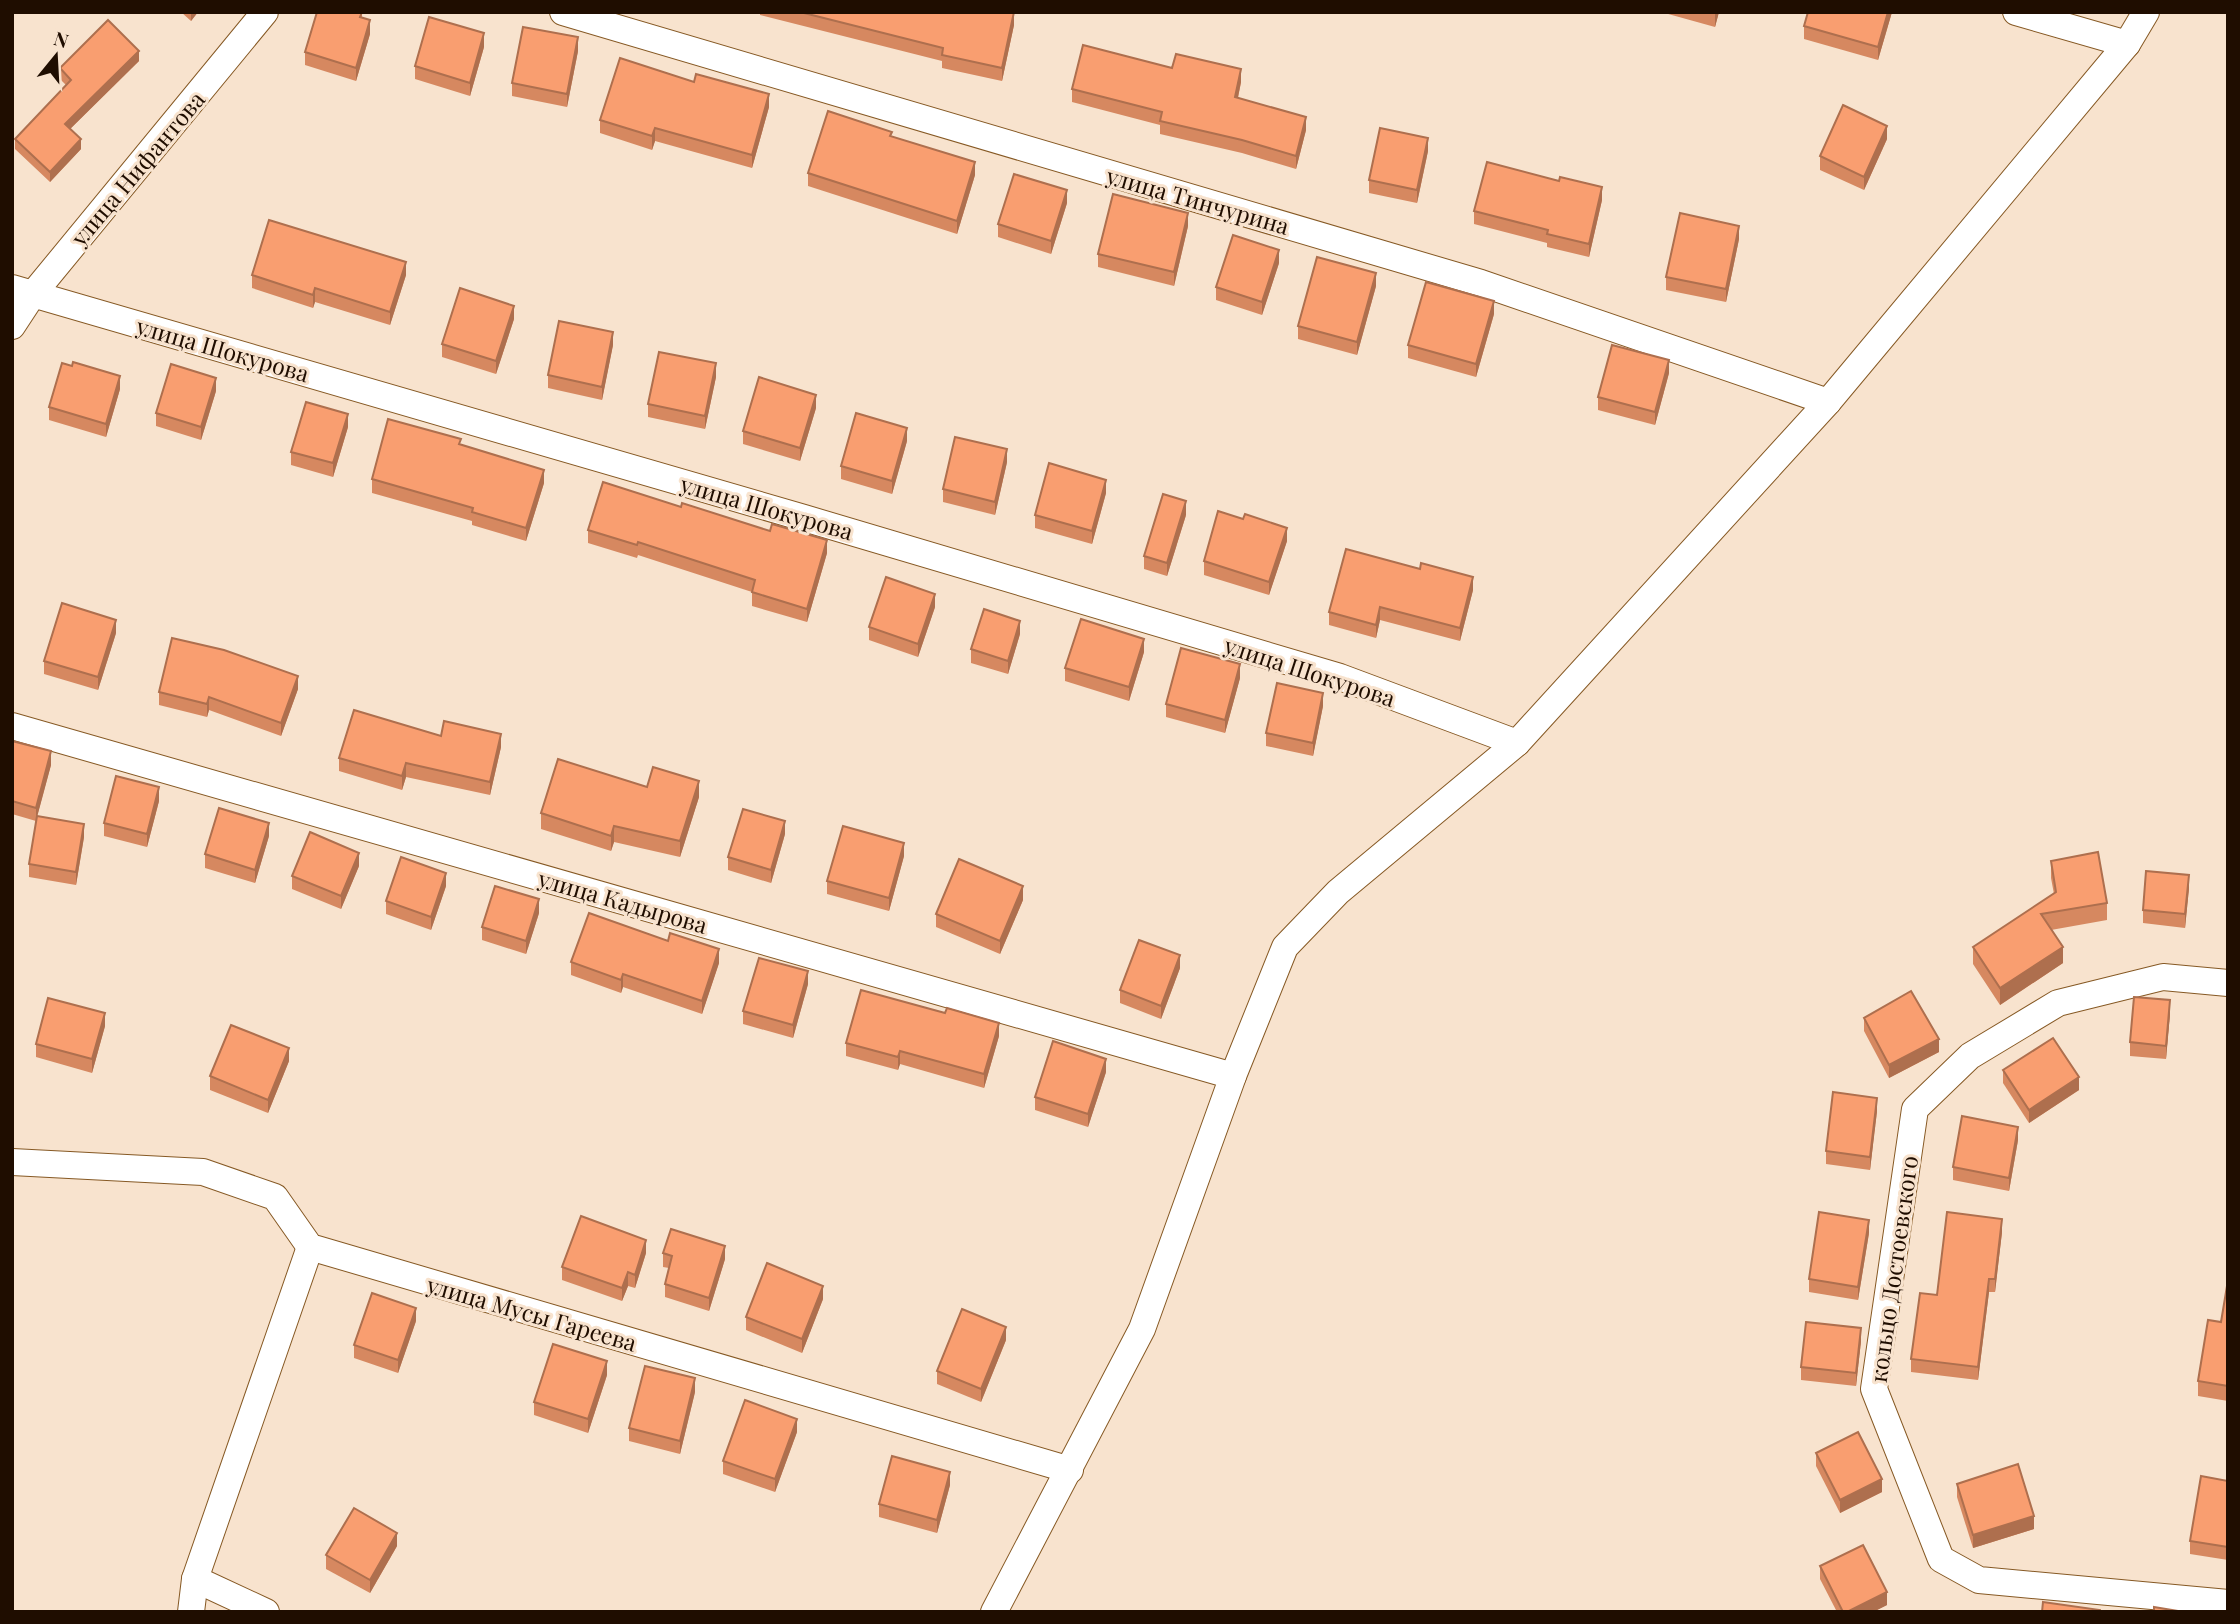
<svg xmlns="http://www.w3.org/2000/svg" width="2240" height="1624" font-family="'Playfair Display',serif">
	<style>
		.lines { fill: none; stroke-linecap: round; stroke-linejoin: round }
		.minor-casing { stroke: #865924; stroke-width: 28 }
		.minor { stroke: #fff; stroke-width: 26 }
		.wall { fill: #d68860 }
		.shaded-wall { fill: #ae6f4e }
		.building { fill: #f99e70; stroke: #ae6f4e; stroke-width: 2 }
		.labels { text-anchor: middle; dominant-baseline: central; stroke-width: 6; stroke-linejoin: round; paint-order: stroke }
		.street-label { font-size: 23px; fill: #1f0d00; stroke: #f8e3ce }
	</style>
	<rect width="100%" height="100%" fill="#f8e3ce"/>
	<g class="lines">
		<defs>
			<g id="minor">
				<path d="M563,12L1481,283L1828,402"/>
				<path d="M2016,12L2127,44"/>
				<path d="M12,288L804,518L1340,677L1517,743"/>
				<path d="M12,326L33,294L265,12"/>
				<path d="M12,726L1233,1076"/>
				<path d="M2228,983L2163,977L2058,1003L1970,1056L1915,1109L1874,1389L1941,1559L1979,1580L2228,1603"/>
				<path d="M12,1162L203,1172L275,1197L310,1247L1070,1470"/>
				<path d="M195,1579L266,1612"/>
				<path d="M191,1612L195,1579L310,1247"/>
				<path d="M994,1612L1142,1329L1233,1076L1285,947L1338,892L1517,743L1828,402L2127,44L2146,12"/>
			</g>
		</defs>
		<!-- minor casing -->
		<use href="#minor" class="minor-casing"/>
		<!-- minor -->
		<use href="#minor" class="minor"/>
	</g>
	<!-- wall -->
	<g class="wall">
		<path d="M181,12H198L191,21Z"/>
		<path d="M362,12V18L370,34L356,81L305,65V52Z"/>
		<path d="M760,12H1014V25L1002,81L942,68V61L760,15Z"/>
		<path d="M1661,12H1719L1715,27Z"/>
		<path d="M1892,12L1878,60L1804,39V26Z"/>
		<path d="M484,47L470,96L415,79V66Z"/>
		<path d="M578,51L567,107L512,96V83Z"/>
		<path d="M139,61L70,129L81,149L50,182L15,149V139L66,85L60,79V68Z"/>
		<path d="M1172,68L1241,82L1238,98L1306,130L1296,169L1242,153L1160,134V125L1072,102V89Z"/>
		<path d="M769,107L752,168L655,141L652,150L600,133V120Z"/>
		<path d="M892,136L975,175L957,234L808,186V173Z"/>
		<path d="M1887,139L1864,190L1820,170V156Z"/>
		<path d="M1428,151L1417,203L1369,193V180Z"/>
		<path d="M1602,200L1589,257L1547,247V243L1474,224V211Z"/>
		<path d="M1067,203L1051,254L998,237V224Z"/>
		<path d="M1188,226L1174,286L1098,267V254Z"/>
		<path d="M1739,239L1726,302L1666,290V277Z"/>
		<path d="M1279,263L1262,315L1216,300V287Z"/>
		<path d="M252,275H406L390,325L315,302L313,308L252,288Z"/>
		<path d="M1376,286L1357,355L1298,339V326Z"/>
		<path d="M1494,314L1476,377L1408,358V345Z"/>
		<path d="M514,319L496,374L442,357V344Z"/>
		<path d="M613,345L602,400L548,388V375Z"/>
		<path d="M1669,373L1655,425L1598,410V397Z"/>
		<path d="M716,377L705,429L648,417V404Z"/>
		<path d="M120,389L106,437L49,420V407Z"/>
		<path d="M216,391L201,440L156,426V413Z"/>
		<path d="M816,408L800,461L743,444V431Z"/>
		<path d="M348,427L333,477L291,465V452Z"/>
		<path d="M907,441L892,494L841,479V466Z"/>
		<path d="M461,444L544,483L526,541L472,525V521L372,493V479Z"/>
		<path d="M1007,462L995,515L943,502V489Z"/>
		<path d="M1106,493L1092,544L1035,528V515Z"/>
		<path d="M1186,515L1167,576L1144,569V556Z"/>
		<path d="M1243,519L1287,541L1269,595L1204,575V561Z"/>
		<path d="M588,530L827,553L807,622L752,606V592L638,555L637,558L588,543Z"/>
		<path d="M1473,590L1460,641L1380,620L1376,638L1329,625V612Z"/>
		<path d="M935,607L918,657L869,640V627Z"/>
		<path d="M116,633L98,690L44,674V661Z"/>
		<path d="M1020,634L1008,674L971,663V649Z"/>
		<path d="M1144,652L1129,701L1065,681V668Z"/>
		<path d="M1240,678L1225,733L1166,717V704Z"/>
		<path d="M298,689L281,736L209,710L207,717L159,705V692Z"/>
		<path d="M1323,706L1313,756L1266,746V733Z"/>
		<path d="M441,736L501,747L490,795L406,777L402,790L339,771V758Z"/>
		<path d="M12,741L51,765L37,816L84,837L76,885L29,877V864L36,821L12,814Z"/>
		<path d="M647,787L699,797L680,857L614,842L611,851L541,829V813Z"/>
		<path d="M159,801L147,847L104,836V823Z"/>
		<path d="M785,834L771,883L728,870V857Z"/>
		<path d="M269,836L255,883L205,868V854Z"/>
		<path d="M904,856L889,911L827,894V881Z"/>
		<path d="M2051,861L2107,903V920L2051,930L2063,963L2000,1005L1973,964V947L2054,894L2051,878Z"/>
		<path d="M359,866L341,909L292,889V876Z"/>
		<path d="M446,886L431,930L386,914V901Z"/>
		<path d="M2189,888L2185,928L2143,923V910Z"/>
		<path d="M1023,900L1000,954L936,927V914Z"/>
		<path d="M539,913L526,954L482,940V927Z"/>
		<path d="M571,962L719,963L702,1014L623,987L621,993L571,975Z"/>
		<path d="M1180,968L1161,1019L1120,1003V990Z"/>
		<path d="M808,984L793,1038L743,1024V1011Z"/>
		<path d="M2170,1014L2166,1059L2130,1056V1042Z"/>
		<path d="M1864,1018L1939,1052L1889,1078L1864,1031Z"/>
		<path d="M105,1026L92,1073L36,1057V1044Z"/>
		<path d="M999,1036L984,1088L900,1064L898,1070L846,1056V1043Z"/>
		<path d="M289,1061L268,1113L210,1090V1076Z"/>
		<path d="M2003,1070L2079,1090L2029,1123L2003,1083Z"/>
		<path d="M1106,1072L1088,1127L1035,1110V1097Z"/>
		<path d="M1877,1111L1870,1170L1826,1164V1151Z"/>
		<path d="M2018,1140L2009,1191L1953,1180V1167Z"/>
		<path d="M2002,1232L1995,1292H1989L1978,1380L1911,1372V1359Z"/>
		<path d="M1869,1233L1858,1300L1809,1292V1279Z"/>
		<path d="M646,1253L635,1288L628,1286L622,1301L562,1280V1267Z"/>
		<path d="M663,1253L725,1259L709,1311L665,1297V1284L669,1268L663,1267Z"/>
		<path d="M2228,1280V1401L2198,1396V1381L2221,1322Z"/>
		<path d="M823,1299L802,1353L746,1330V1317Z"/>
		<path d="M416,1321L398,1373L354,1358V1345Z"/>
		<path d="M1006,1340L981,1402L937,1384V1371Z"/>
		<path d="M1861,1341L1856,1386L1801,1380V1367Z"/>
		<path d="M607,1375L588,1433L534,1415V1402Z"/>
		<path d="M695,1392L680,1454L629,1441V1428Z"/>
		<path d="M797,1432L775,1492L723,1474V1461Z"/>
		<path d="M1816,1453L1882,1492L1840,1513L1816,1466Z"/>
		<path d="M2228,1481V1560L2190,1554V1541Z"/>
		<path d="M1957,1484L2034,1529L1973,1548L1957,1497Z"/>
		<path d="M950,1485L937,1533L879,1517V1504Z"/>
		<path d="M397,1546L370,1593L326,1569V1555Z"/>
		<path d="M1820,1566L1887,1605L1873,1612H1837L1820,1579Z"/>
	</g>
	<!-- shaded-wall -->
	<g class="shaded-wall">
		<path d="M191,12H198L191,21Z"/>
		<path d="M1014,12V25L1002,81V68Z"/>
		<path d="M1716,12H1719L1715,27V14Z"/>
		<path d="M1888,12H1892L1878,60V47Z"/>
		<path d="M370,20V34L356,81V68Z"/>
		<path d="M484,33V47L470,96V83Z"/>
		<path d="M578,37V51L567,107V94Z"/>
		<path d="M139,51V61L65,134V124Z"/>
		<path d="M1241,69V82L1235,111V97Z"/>
		<path d="M769,94V107L752,168V155Z"/>
		<path d="M1306,117V130L1296,169V156Z"/>
		<path d="M1887,126V139L1864,190V177Z"/>
		<path d="M655,128V141L652,150V136Z"/>
		<path d="M1428,138V151L1417,203V190Z"/>
		<path d="M81,139V149L50,182V172Z"/>
		<path d="M975,162V175L957,234V221Z"/>
		<path d="M1602,187V200L1589,257V244Z"/>
		<path d="M1067,190V203L1051,254V241Z"/>
		<path d="M1188,213V226L1174,286V272Z"/>
		<path d="M1739,226V239L1726,302V289Z"/>
		<path d="M1279,250V263L1262,315V302Z"/>
		<path d="M406,262V275L390,325V312Z"/>
		<path d="M1376,273V286L1357,355V342Z"/>
		<path d="M315,288V302L313,308V295Z"/>
		<path d="M1494,301V314L1476,377V364Z"/>
		<path d="M514,306V319L496,374V361Z"/>
		<path d="M613,332V345L602,400V387Z"/>
		<path d="M1669,360V373L1655,425V412Z"/>
		<path d="M716,363V377L705,429V416Z"/>
		<path d="M120,376V389L106,437V424Z"/>
		<path d="M216,378V391L201,440V427Z"/>
		<path d="M816,395V408L800,461V448Z"/>
		<path d="M348,414V427L333,477V463Z"/>
		<path d="M907,428V441L892,494V481Z"/>
		<path d="M1007,449V462L995,515V502Z"/>
		<path d="M544,470V483L526,541V528Z"/>
		<path d="M1106,480V493L1092,544V531Z"/>
		<path d="M1186,501V515L1167,576V563Z"/>
		<path d="M1287,528V541L1269,595V582Z"/>
		<path d="M827,540V553L807,622V609Z"/>
		<path d="M1473,577V590L1460,641V628Z"/>
		<path d="M935,594V607L918,657V644Z"/>
		<path d="M1380,607V620L1376,638V625Z"/>
		<path d="M116,620V633L98,690V677Z"/>
		<path d="M1020,621V634L1008,674V661Z"/>
		<path d="M1144,639V652L1129,701V687Z"/>
		<path d="M1240,664V678L1225,733V720Z"/>
		<path d="M298,676V689L281,736V723Z"/>
		<path d="M1323,693V706L1313,756V743Z"/>
		<path d="M209,697V710L207,717V704Z"/>
		<path d="M501,734V747L490,795V782Z"/>
		<path d="M51,751V765L36,821V808Z"/>
		<path d="M406,763V777L402,790V776Z"/>
		<path d="M699,781V797L680,857V841Z"/>
		<path d="M159,787V801L147,847V834Z"/>
		<path d="M785,821V834L771,883V870Z"/>
		<path d="M269,823V836L255,883V870Z"/>
		<path d="M84,824V837L76,885V872Z"/>
		<path d="M614,826V842L611,851V836Z"/>
		<path d="M904,843V856L889,911V898Z"/>
		<path d="M359,853V866L341,909V896Z"/>
		<path d="M446,873V886L431,930V917Z"/>
		<path d="M2189,875V888L2185,928V914Z"/>
		<path d="M1023,886V900L1000,954V941Z"/>
		<path d="M539,899V913L526,954V941Z"/>
		<path d="M2063,947V963L2000,1005V988Z"/>
		<path d="M719,949V963L702,1014V1001Z"/>
		<path d="M1180,955V968L1161,1019V1006Z"/>
		<path d="M808,971V984L793,1038V1025Z"/>
		<path d="M623,974V987L621,993V980Z"/>
		<path d="M2170,1000V1014L2166,1059V1046Z"/>
		<path d="M105,1013V1026L92,1073V1059Z"/>
		<path d="M999,1023V1036L984,1088V1074Z"/>
		<path d="M1939,1039V1052L1889,1078V1065Z"/>
		<path d="M289,1048V1061L268,1113V1100Z"/>
		<path d="M900,1051V1064L898,1070V1057Z"/>
		<path d="M1106,1059V1072L1088,1127V1114Z"/>
		<path d="M2079,1077V1090L2029,1123V1110Z"/>
		<path d="M1877,1098V1111L1870,1170V1157Z"/>
		<path d="M2018,1127V1140L2009,1191V1178Z"/>
		<path d="M2002,1219V1232L1995,1292V1279Z"/>
		<path d="M1869,1220V1233L1858,1300V1287Z"/>
		<path d="M646,1240V1253L635,1288V1275Z"/>
		<path d="M725,1246V1259L709,1311V1298Z"/>
		<path d="M628,1272V1286L622,1301V1288Z"/>
		<path d="M1989,1279V1292L1978,1380V1367Z"/>
		<path d="M823,1286V1299L802,1353V1339Z"/>
		<path d="M416,1308V1321L398,1373V1360Z"/>
		<path d="M1006,1327V1340L981,1402V1389Z"/>
		<path d="M1861,1328V1341L1856,1386V1373Z"/>
		<path d="M607,1361V1375L588,1433V1419Z"/>
		<path d="M695,1378V1392L680,1454V1441Z"/>
		<path d="M797,1419V1432L775,1492V1479Z"/>
		<path d="M950,1472V1485L937,1533V1520Z"/>
		<path d="M1882,1479V1492L1840,1513V1500Z"/>
		<path d="M2034,1516V1529L1973,1548V1535Z"/>
		<path d="M397,1533V1546L370,1593V1580Z"/>
		<path d="M1887,1592V1605L1873,1612H1847Z"/>
	</g>
	<!-- building -->
	<g class="building">
		<path d="M317,12H362L360,17L370,20L356,68L305,52Z"/>
		<path d="M800,12H1014L1002,68L942,55L943,48Z"/>
		<path d="M1808,12H1888L1878,47L1804,26Z"/>
		<path d="M429,17L484,33L470,83L415,66Z"/>
		<path d="M108,20L139,51L65,124L81,139L50,172L15,139L71,80L60,68Z"/>
		<path d="M523,27L578,37L567,94L512,83Z"/>
		<path d="M1083,45L1172,68L1176,54L1241,69L1235,97L1306,117L1296,156L1242,140L1160,121L1162,112L1072,89Z"/>
		<path d="M620,58L694,82L696,74L769,94L752,155L655,128L652,136L600,120Z"/>
		<path d="M1843,105L1887,126L1864,177L1820,156Z"/>
		<path d="M828,111L892,132L890,136L975,162L957,221L808,173Z"/>
		<path d="M1380,128L1428,138L1417,190L1369,180Z"/>
		<path d="M1487,162L1559,181L1560,177L1602,187L1589,244L1547,234L1548,230L1474,211Z"/>
		<path d="M1014,174L1067,190L1051,241L998,224Z"/>
		<path d="M1113,194L1188,213L1174,272L1098,254Z"/>
		<path d="M1680,213L1739,226L1726,289L1666,277Z"/>
		<path d="M269,220L406,262L390,312L315,288L313,295L252,275Z"/>
		<path d="M1233,235L1279,250L1262,302L1216,287Z"/>
		<path d="M1317,257L1376,273L1357,342L1298,326Z"/>
		<path d="M1426,282L1494,301L1476,364L1408,345Z"/>
		<path d="M460,288L514,306L496,361L442,344Z"/>
		<path d="M559,321L613,332L602,387L548,375Z"/>
		<path d="M1612,345L1669,360L1655,412L1598,397Z"/>
		<path d="M659,352L716,363L705,416L648,404Z"/>
		<path d="M73,362L120,376L106,424L49,407L62,363L72,366Z"/>
		<path d="M171,364L216,378L201,427L156,413Z"/>
		<path d="M759,377L816,395L800,448L743,431Z"/>
		<path d="M306,402L348,414L333,463L291,452Z"/>
		<path d="M856,413L907,428L892,481L841,466Z"/>
		<path d="M388,419L461,439L459,444L544,470L526,528L472,512L473,508L372,479Z"/>
		<path d="M955,437L1007,449L995,502L943,489Z"/>
		<path d="M1049,463L1106,480L1092,531L1035,515Z"/>
		<path d="M603,482L681,507L682,503L770,531L772,524L827,540L807,609L752,592L755,580L638,542L637,545L588,530Z"/>
		<path d="M1163,494L1186,501L1167,563L1144,556Z"/>
		<path d="M1218,511L1243,519L1245,514L1287,528L1269,582L1204,561Z"/>
		<path d="M1346,549L1420,569L1421,563L1473,577L1460,628L1380,607L1376,625L1329,612Z"/>
		<path d="M886,577L935,594L918,644L869,627Z"/>
		<path d="M62,603L116,620L98,677L44,661Z"/>
		<path d="M984,609L1020,621L1008,661L971,649Z"/>
		<path d="M1081,619L1144,639L1129,687L1065,668Z"/>
		<path d="M172,638L224,650L298,676L281,723L209,697L207,704L159,692Z"/>
		<path d="M1181,648L1240,664L1225,720L1166,704Z"/>
		<path d="M1277,683L1323,693L1313,743L1266,733Z"/>
		<path d="M354,710L441,736L444,721L501,734L490,782L406,763L402,776L339,758Z"/>
		<path d="M12,741L51,751L36,808L12,801Z"/>
		<path d="M558,759L647,787L653,767L699,781L680,841L614,826L611,836L541,813Z"/>
		<path d="M116,776L159,787L147,834L104,823Z"/>
		<path d="M219,808L269,823L255,870L205,854Z"/>
		<path d="M743,809L785,821L771,870L728,857Z"/>
		<path d="M37,816L84,824L76,872L29,864Z"/>
		<path d="M843,826L904,843L889,898L827,881Z"/>
		<path d="M310,832L359,853L341,896L292,876Z"/>
		<path d="M2098,852L2107,903L2041,914L2063,947L2000,988L1973,947L2056,892L2051,861Z"/>
		<path d="M401,857L446,873L431,917L386,901Z"/>
		<path d="M959,859L1023,886L1000,941L936,914Z"/>
		<path d="M2146,871L2189,875L2185,914L2143,910Z"/>
		<path d="M495,886L539,899L526,941L482,927Z"/>
		<path d="M589,913L668,941L670,933L719,949L702,1001L623,974L621,980L571,962Z"/>
		<path d="M1139,940L1180,955L1161,1006L1120,990Z"/>
		<path d="M759,958L808,971L793,1025L743,1011Z"/>
		<path d="M861,990L945,1013L947,1008L999,1023L984,1074L900,1051L898,1057L846,1043Z"/>
		<path d="M1911,991L1939,1039L1889,1065L1864,1018Z"/>
		<path d="M2134,997L2170,1000L2166,1046L2130,1042Z"/>
		<path d="M48,998L105,1013L92,1059L36,1044Z"/>
		<path d="M231,1025L289,1048L268,1100L210,1076Z"/>
		<path d="M2053,1038L2079,1077L2029,1110L2003,1070Z"/>
		<path d="M1053,1041L1106,1059L1088,1114L1035,1097Z"/>
		<path d="M1833,1092L1877,1098L1870,1157L1826,1151Z"/>
		<path d="M1962,1116L2018,1127L2009,1178L1953,1167Z"/>
		<path d="M1819,1212L1869,1220L1858,1287L1809,1279Z"/>
		<path d="M1947,1212L2002,1219L1995,1279H1989L1978,1367L1911,1359L1920,1293L1937,1295Z"/>
		<path d="M581,1216L646,1240L635,1275L628,1272L622,1288L562,1267Z"/>
		<path d="M671,1229L725,1246L709,1298L665,1284L672,1256L663,1253Z"/>
		<path d="M767,1263L823,1286L802,1339L746,1317Z"/>
		<path d="M2228,1280V1386L2198,1381L2208,1320L2221,1322Z"/>
		<path d="M372,1293L416,1308L398,1360L354,1345Z"/>
		<path d="M962,1309L1006,1327L981,1389L937,1371Z"/>
		<path d="M1806,1322L1861,1328L1856,1373L1801,1367Z"/>
		<path d="M553,1344L607,1361L588,1419L534,1402Z"/>
		<path d="M645,1366L695,1378L680,1441L629,1428Z"/>
		<path d="M745,1400L797,1419L775,1479L723,1461Z"/>
		<path d="M1858,1432L1882,1479L1840,1500L1816,1453Z"/>
		<path d="M892,1456L950,1472L937,1520L879,1504Z"/>
		<path d="M2018,1464L2034,1516L1973,1535L1957,1484Z"/>
		<path d="M2201,1476L2228,1481V1547L2190,1541Z"/>
		<path d="M354,1508L397,1533L370,1580L326,1555Z"/>
		<path d="M1863,1545L1887,1592L1847,1612H1843L1820,1566Z"/>
		<path d="M2043,1602L2100,1610V1612H2042Z"/>
		<path d="M2154,1607L2184,1612H2154Z"/>
	</g>
	<g class="labels">
		<!-- street labels -->
		<g class="street-label">
			<text transform="translate(137 168) rotate(-50)">улица Нифантова</text>
			<text transform="translate(1198 200) rotate(16)">улица Тинчурина</text>
			<text transform="translate(223 349) rotate(16)">улица Шокурова</text>
			<text transform="translate(767 507) rotate(16)">улица Шокурова</text>
			<text transform="translate(1310 671) rotate(18)">улица Шокурова</text>
			<text transform="translate(623 901) rotate(16)">улица Кадырова</text>
			<text transform="translate(1893 1269) rotate(-82)">кольцо Достоевского</text>
			<text transform="translate(532 1313) rotate(16)">улица Мусы Гареева</text>
		</g>
	</g>
	<!-- border -->
	<rect width="2240" height="1624" fill="none" stroke="#1f0d00" stroke-width="28"/>
	<!-- north arrow -->
	<g transform="translate(56 56) rotate(18)" stroke="#f8e3ce" stroke-width="5" paint-order="stroke">
	<path d="M0-5L12 26L0 18L-12 26Z" fill="#1f0d00"/>
	<text y="-10" font-size="19" font-weight="bold" text-anchor="middle" fill="#1f0d00">N</text>
	</g>
</svg>
